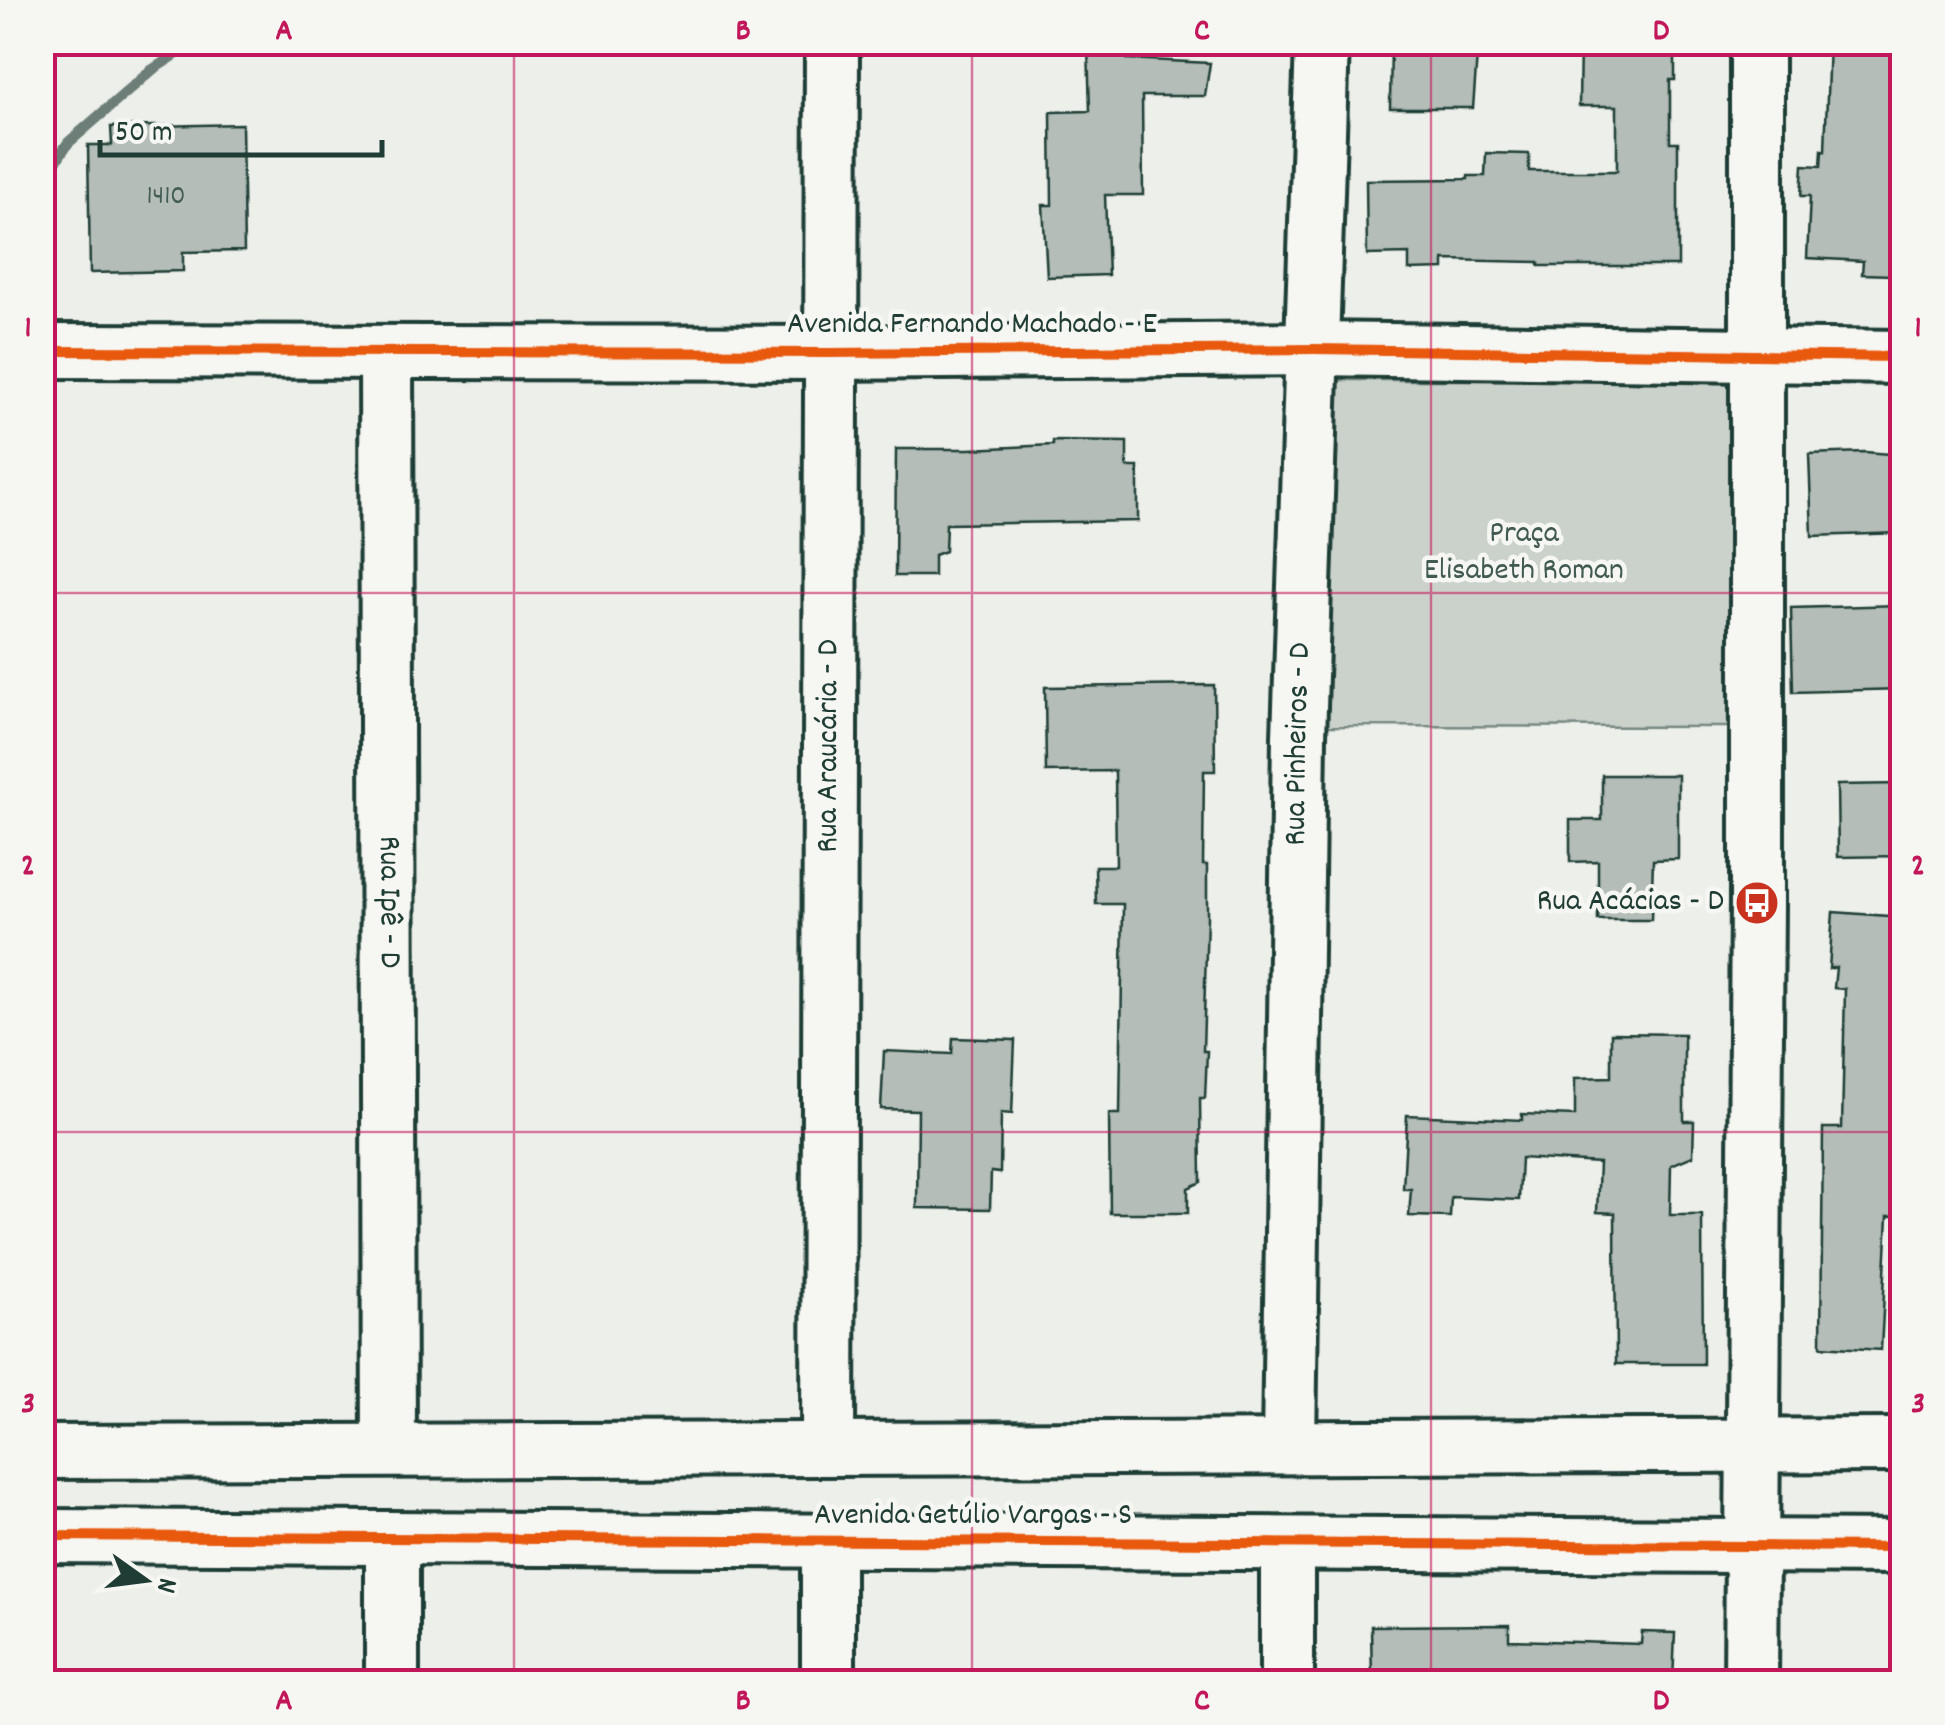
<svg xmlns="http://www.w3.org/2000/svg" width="1945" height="1725" font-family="Dekko,sans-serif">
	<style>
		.green { fill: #cbd2cc; stroke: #758880; stroke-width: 2.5 }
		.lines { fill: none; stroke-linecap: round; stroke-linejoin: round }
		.stream { stroke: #6c7e77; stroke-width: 11 }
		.building { fill: #b4bdb8; stroke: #1f3d34; stroke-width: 2.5 }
		.minor-casing { stroke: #1f3d34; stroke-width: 60 }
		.minor { stroke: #f6f6f2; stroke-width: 52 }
		.cycleway-casing { stroke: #f6f6f2; stroke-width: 16 }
		.cycleway { stroke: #e8590c; stroke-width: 10 }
		.grid { fill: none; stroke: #c2185b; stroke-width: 2.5; stroke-opacity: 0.55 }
		.labels { text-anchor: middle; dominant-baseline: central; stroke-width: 9; stroke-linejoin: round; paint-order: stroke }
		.number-label { font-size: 28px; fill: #445d55 }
		.street-label { font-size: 32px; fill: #1f3d34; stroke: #f6f6f2 }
		.park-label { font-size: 32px; fill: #415b52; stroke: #f6f6f2 }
		.poi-label { font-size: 32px; fill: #1f3d34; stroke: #f6f6f2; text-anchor: end }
		.neatline { fill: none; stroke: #c2185b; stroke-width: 4 }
		.grid-label { font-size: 32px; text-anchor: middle; font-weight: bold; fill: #c2185b }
	</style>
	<rect width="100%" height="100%" fill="#edefea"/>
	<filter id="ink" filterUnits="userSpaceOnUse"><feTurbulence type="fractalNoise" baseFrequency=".01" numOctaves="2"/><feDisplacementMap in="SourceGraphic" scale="20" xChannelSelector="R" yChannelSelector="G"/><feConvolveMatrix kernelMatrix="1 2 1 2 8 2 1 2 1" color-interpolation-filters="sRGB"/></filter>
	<g filter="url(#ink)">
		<!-- green -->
		<path class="green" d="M1319,380H1730L1728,727L1318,726Z"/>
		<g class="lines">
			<!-- stream -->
			<path class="stream" d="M42,182L68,143L152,70L195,42"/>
		</g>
		<!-- building -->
		<g class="building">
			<path d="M1391,42H1478L1473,108H1390Z"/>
			<path d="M1580,42H1632V51H1675V80H1670V142H1678V266H1539V262L1444,260V269L1409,270V254L1367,255L1366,180L1468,179V176H1485L1486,153L1529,154V171H1617V106H1579Z"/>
			<path d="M1829,42H1902V202H1895L1891,275L1862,274L1863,261L1807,258L1810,196H1801L1803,165L1821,166L1822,150L1825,151Z"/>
			<path d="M1127,44V59L1210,63L1205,96H1142L1143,195H1105L1108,275L1047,277L1043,205H1052L1051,112L1090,111L1088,47Z"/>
			<path d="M242,124L244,251L183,252V271L90,273L88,145H112L111,127Z"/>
			<path d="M1053,441L1127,442V467H1138V521L946,524L945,551L934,555V576H895L896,449H969L1053,445Z"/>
			<path d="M1865,452L1902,455V533L1812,536L1809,454Z"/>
			<path d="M1902,605V689L1793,692L1791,608Z"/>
			<path d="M1214,685L1215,771H1204L1203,865H1207V917L1203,1051H1207L1205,1098H1200L1201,1182L1188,1188V1213H1110L1109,1114H1120L1123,904H1096L1095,866H1116L1115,771L1046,772L1045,687Z"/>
			<path d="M1602,775H1678V859L1653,860L1651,920H1598V861L1570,862V820H1602Z"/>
			<path d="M1902,784V856L1838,857L1837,785Z"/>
			<path d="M1833,912L1902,917V1216H1888L1881,1350L1821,1346L1823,1128H1842L1845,989L1834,988L1836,967L1829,969Z"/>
			<path d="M1611,1033L1684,1034V1121H1694L1693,1156L1671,1165L1670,1215H1702L1703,1364H1616L1615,1213L1597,1212L1599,1163L1521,1158L1519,1200L1451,1197L1450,1217L1409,1216L1411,1189H1403L1407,1115L1522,1120V1114L1575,1116V1078L1611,1077Z"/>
			<path d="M953,1038L1015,1040L1012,1114L1001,1113L1000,1173L991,1172L990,1209L917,1208L918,1110L881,1109L884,1051L952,1054Z"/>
			<path d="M1509,1625V1640L1641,1644L1642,1632L1675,1633L1673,1682H1372L1371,1626Z"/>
		</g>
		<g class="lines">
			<defs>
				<g id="minor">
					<path d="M42,351L830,353L1314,349L1902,357"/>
					<path id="s1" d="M386,352L389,1450"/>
					<path id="s2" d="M1289,1446L1299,737L1322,42"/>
					<path id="s3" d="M828,1448L832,42"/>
					<path d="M42,1452L1902,1445"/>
					<path d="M42,1536L1902,1547"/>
					<path d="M392,1682V1538"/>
					<path d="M828,1682V1541"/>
					<path d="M1287,1682V1544"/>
					<path d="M1751,1682L1757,903V42"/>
				</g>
			</defs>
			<!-- minor casing -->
			<use href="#minor" class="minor-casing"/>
			<!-- minor -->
			<use href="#minor" class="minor"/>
			<defs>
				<g id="cycleway">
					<path d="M42,351L830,353L1314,349L1902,357"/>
					<path d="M42,1536L1902,1547"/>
				</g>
			</defs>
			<!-- cycleway casing -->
			<use href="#cycleway" class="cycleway-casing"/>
			<!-- cycleway -->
			<use href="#cycleway" class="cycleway"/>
		</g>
	</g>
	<!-- grid -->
	<path class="grid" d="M514,42V1682M972,42V1682M1431,42V1682M42,593H1902M42,1132H1902"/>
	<!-- icons -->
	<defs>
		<symbol id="bus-disc" viewBox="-11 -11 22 22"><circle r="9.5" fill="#c8321e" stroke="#f6f6f2"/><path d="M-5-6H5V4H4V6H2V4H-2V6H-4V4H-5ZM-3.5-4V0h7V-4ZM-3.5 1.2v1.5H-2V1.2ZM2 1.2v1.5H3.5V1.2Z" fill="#fff"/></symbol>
	</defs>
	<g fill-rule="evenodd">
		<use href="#bus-disc" x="1732" y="878" width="50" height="50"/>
	</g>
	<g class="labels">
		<!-- number labels -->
		<g class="number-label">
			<text x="166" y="198">1410</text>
		</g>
		<!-- street labels -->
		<g class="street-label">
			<text x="972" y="326">Avenida Fernando Machado - E</text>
			<text stroke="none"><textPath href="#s2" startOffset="702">Rua Pinheiros - D</textPath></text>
			<text stroke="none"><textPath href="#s3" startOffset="702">Rua Araucária - D</textPath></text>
			<text stroke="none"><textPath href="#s1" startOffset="550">Rua Ipê - D</textPath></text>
			<text x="973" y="1517">Avenida Getúlio Vargas - S</text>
		</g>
		<!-- park labels -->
		<g class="park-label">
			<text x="1524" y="535">Praça<tspan x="1524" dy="37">Elisabeth Roman</tspan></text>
		</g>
		<!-- poi labels -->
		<g class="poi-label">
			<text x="1724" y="903">Rua Acácias - D</text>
		</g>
	</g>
	<!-- margin -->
	<rect width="1945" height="1725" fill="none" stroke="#f6f6f2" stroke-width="110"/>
	<!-- north arrow -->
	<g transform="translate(145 1580) rotate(104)" stroke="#f6f6f2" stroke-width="8" paint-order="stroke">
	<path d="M0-8L18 38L0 25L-18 38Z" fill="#1f3d34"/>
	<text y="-15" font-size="28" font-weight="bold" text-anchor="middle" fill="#1f3d34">N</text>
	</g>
	<!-- scale -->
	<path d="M100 140v15h282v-15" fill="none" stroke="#1f3d34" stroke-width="5"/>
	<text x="115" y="140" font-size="30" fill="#1f3d34" stroke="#f6f6f2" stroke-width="8" paint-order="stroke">50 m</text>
	<rect x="55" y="55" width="1835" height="1615" class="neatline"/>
	<g class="grid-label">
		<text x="284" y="39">A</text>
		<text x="743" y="39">B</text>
		<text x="1202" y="39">C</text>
		<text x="1661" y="39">D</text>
		<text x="28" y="336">1</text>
		<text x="1918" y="336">1</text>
		<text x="28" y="874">2</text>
		<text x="1918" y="874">2</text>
		<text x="28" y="1412">3</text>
		<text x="1918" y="1412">3</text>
		<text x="284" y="1709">A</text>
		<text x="743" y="1709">B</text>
		<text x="1202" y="1709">C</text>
		<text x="1661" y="1709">D</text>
	</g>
</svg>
